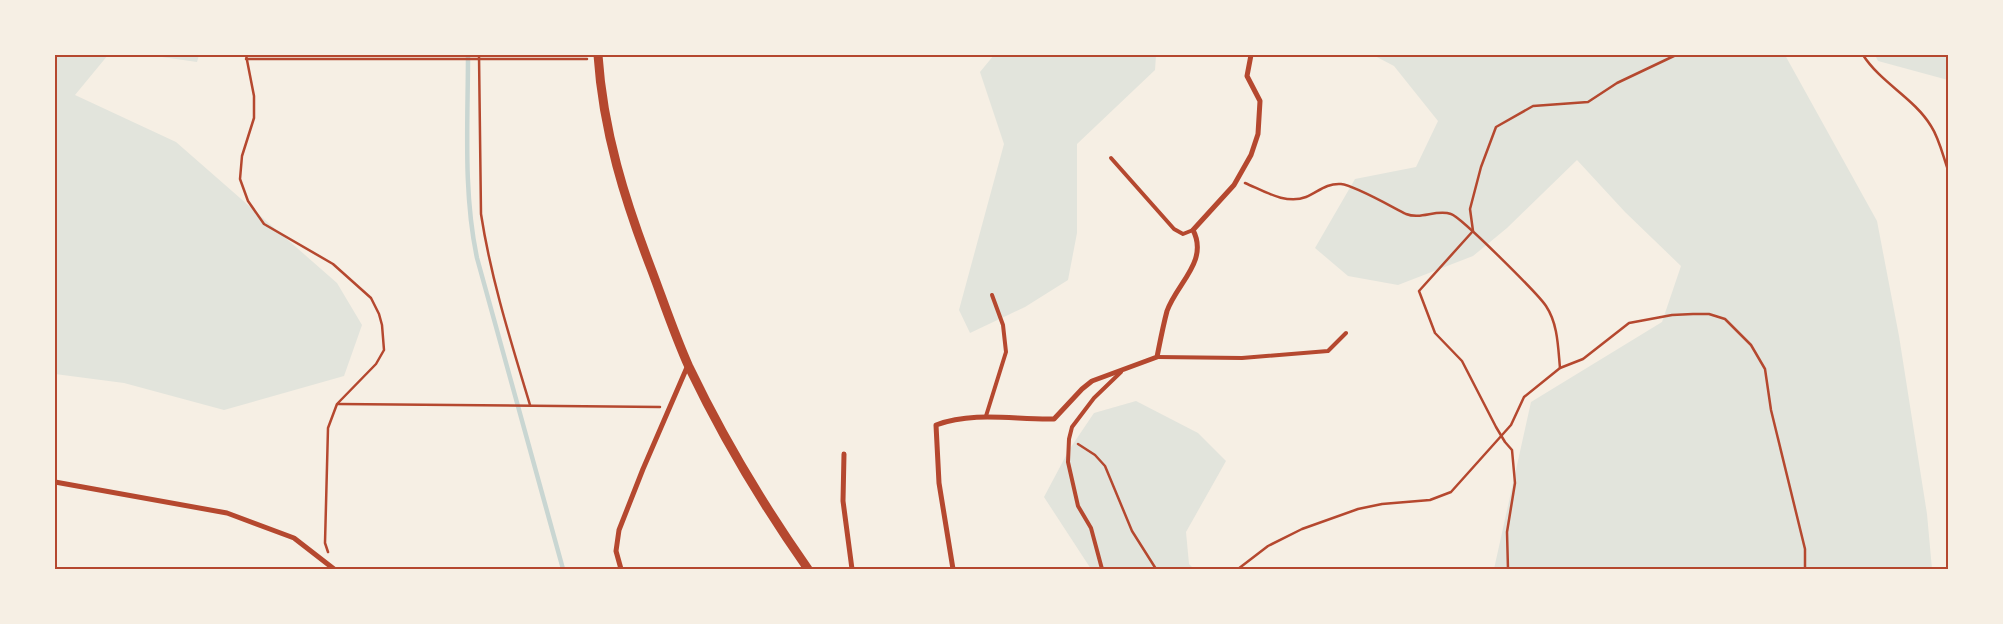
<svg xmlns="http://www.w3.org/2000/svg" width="2003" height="624" font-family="'Varela Round',sans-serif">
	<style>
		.green { fill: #e2e4dc }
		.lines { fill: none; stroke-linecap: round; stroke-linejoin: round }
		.stream { stroke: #c9d6d2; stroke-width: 4.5 }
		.path { stroke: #b5482f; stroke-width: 2.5 }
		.service { stroke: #b5482f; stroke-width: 4 }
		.minor { stroke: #b5482f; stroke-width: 5 }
		.tertiary { stroke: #b5482f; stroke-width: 9 }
		.neatline { fill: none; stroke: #b5482f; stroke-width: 2 }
	</style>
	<rect width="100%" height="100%" fill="#f6efe4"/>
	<!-- green -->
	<g class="green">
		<path d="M55,55H108L75,95L176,142L337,283L362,325L344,376L224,410L124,383L55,374Z"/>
		<path d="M148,55H199L197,62Z"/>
		<path d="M994,55H1156L1155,70L1077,144V233L1068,280L1025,307L970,333L959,310L1004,144L980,72Z"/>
		<path d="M1373,55H1785L1877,221L1899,336L1927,514L1932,569H1494L1531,402L1662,322L1681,266L1625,212L1577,160L1507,228L1473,256L1398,285L1348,276L1315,248L1355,179L1416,167L1438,121L1394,66Z"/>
		<path d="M1875,55H1948V80L1878,61Z"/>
		<path d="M1136,401L1198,433L1226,461L1186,532L1189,564L1194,569H1091L1044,497L1069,450L1094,413Z"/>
	</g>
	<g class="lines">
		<!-- stream -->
		<path class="stream" d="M468,55C468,122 463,192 477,258L563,569"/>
		<!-- path -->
		<g class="path">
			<path d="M246,55L254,96V118L242,156L240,179L248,201L264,224L333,264L371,298L379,314L382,325L384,350L376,364L337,404L328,428L325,543L328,552"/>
			<path d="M479,55L481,214C491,279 511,342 530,405"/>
			<path d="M1863,55C1881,83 1914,98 1931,126C1939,138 1943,156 1948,170"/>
			<path d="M246,59H587"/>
			<path d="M1245,183C1264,191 1286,205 1306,197C1318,192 1326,183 1341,184C1354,185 1392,207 1406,214C1421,220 1436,209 1451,214C1461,217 1538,294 1546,306C1558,324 1558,347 1560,368"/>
			<path d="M338,404L660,407"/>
			<path d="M1078,444L1095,455L1105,466L1132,531L1156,569"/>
			<path d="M1238,569L1268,546L1302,529L1358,509L1382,504L1430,500L1451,492L1511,425L1524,397L1560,368L1583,359L1629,323L1672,315L1693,314H1709L1725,319L1751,345L1765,369L1771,410L1805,549V569"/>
			<path d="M1508,569L1507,532L1515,483L1512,450L1505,442L1496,427L1462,361L1435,333L1419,291L1473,231L1470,209L1481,167L1496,127L1533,106L1588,102L1617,83L1676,55"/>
		</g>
		<!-- service -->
		<g class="service">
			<path d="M1111,158L1174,229L1183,234L1193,230"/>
			<path d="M1157,357L1242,358L1328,351L1346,333"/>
			<path d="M986,416L1006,352L1003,325L992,295"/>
			<path d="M1102,569L1091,528L1078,506L1068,462L1069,439L1072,427L1094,398L1121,372"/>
		</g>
		<!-- minor -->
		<g class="minor">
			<path d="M844,454L843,501L852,569"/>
			<path d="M55,482L227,513L294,538L334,569"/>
			<path d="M621,569L616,551L619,530L643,469L688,365"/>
			<path d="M953,569L939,483L936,425C975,411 1014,420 1054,419L1082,389L1092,381L1157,357C1160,342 1163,326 1167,311C1177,283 1209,261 1193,230L1234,185L1251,155L1258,134L1260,101L1247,76L1251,55"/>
		</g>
		<!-- tertiary -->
		<path class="tertiary" d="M598,55C603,131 625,201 652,271C664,303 675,336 689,367C723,438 763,505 808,569"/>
	</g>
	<!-- border -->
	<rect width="2003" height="624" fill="none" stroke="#f6efe4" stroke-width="112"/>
	<rect x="56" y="56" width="1891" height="512" class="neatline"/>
</svg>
